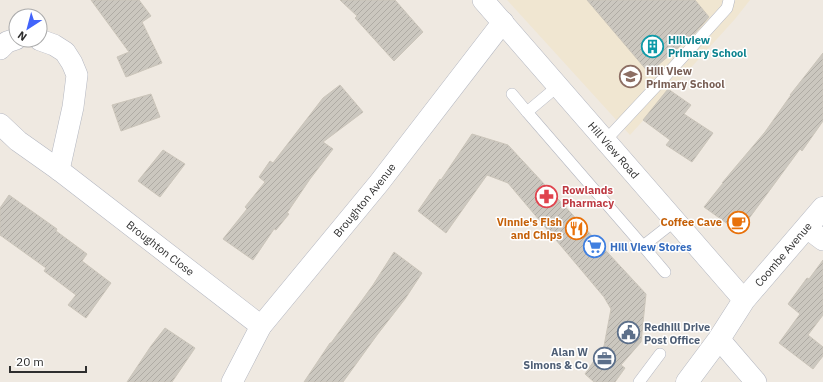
<svg xmlns="http://www.w3.org/2000/svg" width="823" height="382" font-family="'IBM Plex Sans',sans-serif">
	<style>
		.education { fill: #f0e6d1 }
		.building { fill: url(#building-hatch); stroke: #cbc5ba }
		.lines { fill: none; stroke-linecap: round; stroke-linejoin: round }
		.lane-casing { stroke: #b4b7c1; stroke-width: 12 }
		.street-casing { stroke: #b4b7c1; stroke-width: 22 }
		.secondary-casing { stroke: #b4b7c1; stroke-width: 23 }
		.lane { stroke: #fff; stroke-width: 11 }
		.street { stroke: #fff; stroke-width: 21 }
		.secondary { stroke: #fff; stroke-width: 22 }
		.labels { text-anchor: middle; dominant-baseline: central; stroke-width: 3; stroke-linejoin: round; paint-order: stroke }
		.culture-label { font-size: 11px; font-weight: bold; fill: #0d838f; stroke: #fff; text-anchor: start }
		.education-label { font-size: 11px; font-weight: bold; fill: #785e54; stroke: #fff; text-anchor: start }
		.street-label { font-size: 11px; fill: #2e2e2e; stroke: #fff }
		.health-label { font-size: 11px; font-weight: bold; fill: #be3a42; stroke: #fff; text-anchor: start }
		.food-label { font-size: 11px; font-weight: bold; fill: #c56008; stroke: #fff; text-anchor: end }
		.shop-label { font-size: 11px; font-weight: bold; fill: #366cbe; stroke: #fff; text-anchor: start }
		.service-label { font-size: 11px; font-weight: bold; fill: #4e5e75; stroke: #fff; text-anchor: start }
	</style>
	<defs>
		<pattern id="building-hatch" width="6" height="6" patternUnits="userSpaceOnUse"><rect width="6" height="6" fill="#cbc7bf"/><path d="M-1 1l2-2M0 6l6-6M5 7l2-2" fill="none" stroke="#afaba4"/></pattern>
	</defs>
	<rect width="100%" height="100%" fill="#efe9e1"/>
	<!-- education -->
	<path class="education" d="M507,0H750L735,19L630,135Z"/>
	<!-- building -->
	<g class="building">
		<path d="M91,0H139L151,16L142,22L162,63L126,77L117,57L129,52Z"/>
		<path d="M340,0H395L423,32L394,61L355,18L357,16Z"/>
		<path d="M587,0H695L709,17L695,33L649,73Z"/>
		<path d="M823,53V121L802,151L800,149L739,232L704,207L723,183H722L765,132L791,95H790Z"/>
		<path d="M340,85L363,112L323,142L333,149L310,179L287,213L289,214L276,230L274,229L253,260L223,239L247,209L245,207L265,182L259,177L270,161L273,163L323,98Z"/>
		<path d="M668,89L691,105L684,114L713,133L692,162L666,145L670,140L643,120Z"/>
		<path d="M151,94L160,117L121,131L112,105Z"/>
		<path d="M472,134L508,145L646,294L641,342L621,365L625,368L615,382H594L585,374L604,346L611,309L604,297L508,183L487,175L446,233L418,211L440,179L441,180Z"/>
		<path d="M163,150L185,164L160,197L138,181Z"/>
		<path d="M9,195L57,229L56,231L87,254L82,261L111,283L86,318L68,305L76,295L44,271L46,268L0,235V208Z"/>
		<path d="M394,252L422,273L405,299L377,335L343,382H304L330,343H331L373,285Z"/>
		<path d="M823,260V315L808,335L823,347V356L813,369L779,343L800,314L788,304L807,278L809,279Z"/>
		<path d="M165,328L195,348L172,382H127L151,346Z"/>
	</g>
	<g class="lines">
		<defs>
			<g id="lane">
				<path d="M558,86L527,112L643,246L675,221"/>
				<path d="M512,94L527,112"/>
				<path d="M605,141L661,81L727,8L729,0"/>
				<path d="M643,246L665,272"/>
				<path d="M639,382L660,354"/>
			</g>
			<g id="street">
				<path id="s1" d="M483,0L744,300"/>
				<path d="M40,40L54,45L65,52L72,63L77,75L73,107L59,170"/>
				<path d="M0,49L7,42L16,39"/>
				<path id="s2" d="M0,124L18,141L59,170L261,326"/>
				<path d="M807,228L823,240"/>
				<path d="M719,339L756,382"/>
				<path id="s3" d="M232,382L261,326L379,183L503,22"/>
			</g>
			<g id="secondary">
				<path id="s4" d="M687,382L719,339L744,300L823,208"/>
			</g>
		</defs>
		<!-- lane casing -->
		<use href="#lane" class="lane-casing"/>
		<!-- street casing -->
		<use href="#street" class="street-casing"/>
		<!-- secondary casing -->
		<use href="#secondary" class="secondary-casing"/>
		<!-- lane -->
		<use href="#lane" class="lane"/>
		<!-- street -->
		<use href="#street" class="street"/>
		<!-- secondary -->
		<use href="#secondary" class="secondary"/>
	</g>
	<!-- icons -->
	<defs>
		<symbol id="building-ring" viewBox="-11 -11 22 22"><circle r="9.5" fill="#fff" stroke="#0f9aa8" stroke-width="1.5"/><path d="M-4-6H4V6H1V3H-1V6H-4ZM-2.5-4.3h1.7v1.8h-1.7ZM.8-4.3h1.7v1.8H.8ZM-2.5-1h1.7V.8h-1.7ZM.8-1h1.7V.8H.8Z" fill="#0f9aa8"/></symbol>
		<symbol id="school-ring" viewBox="-11 -11 22 22"><circle r="9.5" fill="#fff" stroke="#8d6e63" stroke-width="1.5"/><path d="M0-5L7-2L0 1L-7-2ZM-4 1L0 2.5L4 1V4Q0 6-4 4Z" fill="#8d6e63"/></symbol>
		<symbol id="pharmacy-ring" viewBox="-11 -11 22 22"><circle r="9.5" fill="#fff" stroke="#e0444e" stroke-width="1.5"/><path d="M-2-6h4v4h4v4h-4v4h-4v-4h-4v-4h4Z" fill="#e0444e"/></symbol>
		<symbol id="cafe-ring" viewBox="-11 -11 22 22"><circle r="9.5" fill="#fff" stroke="#e8710a" stroke-width="1.5"/><path d="M-5.5-4.5H6V0H3Q3 3.5 0 3.5H-2.5Q-5.5 3.5-5.5 0ZM3-3.2v2h1.7v-2ZM-6 4.5H4V6H-6Z" fill="#e8710a"/></symbol>
		<symbol id="restaurant-ring" viewBox="-11 -11 22 22"><circle r="9.5" fill="#fff" stroke="#e8710a" stroke-width="1.5"/><path d="M-5-6h1v4h1v-4h1v4h1v-4h1v5L-1.5 .5V6h-2V.5L-5-1ZM5-6V6H3V1.5H1.5Q1.5-4 5-6Z" fill="#e8710a"/></symbol>
		<symbol id="supermarket-ring" viewBox="-11 -11 22 22"><circle r="9.5" fill="#fff" stroke="#3f7fe0" stroke-width="1.5"/><path d="M-6-5.5h2.5l.6 2H6L4.5 2H-2.5L-4.4-4H-6ZM-1.5 3.2a1.3 1.3 0 1 0 .1 0ZM3 3.2a1.3 1.3 0 1 0 .1 0Z" fill="#3f7fe0"/></symbol>
		<symbol id="civic-ring" viewBox="-11 -11 22 22"><circle r="9.5" fill="#fff" stroke="#5c6f8a" stroke-width="1.5"/><path d="M-.6-6.5H3V-4.5H.6V-3L4-1V1h2V6H-6V1h2V-1L-.6-3ZM-1.2 2.5V6h2.4V2.5Z" fill="#5c6f8a"/></symbol>
		<symbol id="office-ring" viewBox="-11 -11 22 22"><circle r="9.5" fill="#fff" stroke="#5c6f8a" stroke-width="1.5"/><path d="M-6-3h4V-5.5h4V-3h4V5H-6ZM-1-4.5V-3h2v-1.5ZM-6 0V1H6V0Z" fill="#5c6f8a"/></symbol>
	</defs>
	<g fill-rule="evenodd">
		<use href="#building-ring" x="640" y="34" width="25" height="25"/>
		<use href="#school-ring" x="618" y="64" width="25" height="25"/>
		<use href="#pharmacy-ring" x="534" y="184" width="25" height="25"/>
		<use href="#cafe-ring" x="726" y="210" width="25" height="25"/>
		<use href="#restaurant-ring" x="564" y="216" width="25" height="25"/>
		<use href="#supermarket-ring" x="582" y="234" width="25" height="25"/>
		<use href="#civic-ring" x="616" y="320" width="25" height="25"/>
		<use href="#office-ring" x="592" y="346" width="25" height="25"/>
	</g>
	<g class="labels">
		<!-- culture labels -->
		<g class="culture-label">
			<text x="668" y="40">Hillview<tspan x="668" dy="13">Primary School</tspan></text>
		</g>
		<!-- education labels -->
		<g class="education-label">
			<text x="646" y="71">Hill View<tspan x="646" dy="13">Primary School</tspan></text>
		</g>
		<!-- street labels -->
		<g class="street-label">
			<text stroke="none"><textPath href="#s1" startOffset="199">Hill View Road</textPath></text>
			<text stroke="none"><textPath href="#s3" startOffset="226">Broughton Avenue</textPath></text>
			<text stroke="none"><textPath href="#s2" startOffset="203">Broughton Close</textPath></text>
			<text stroke="none"><textPath href="#s4" startOffset="160">Coombe Avenue</textPath></text>
		</g>
		<!-- health labels -->
		<g class="health-label">
			<text x="562" y="190">Rowlands<tspan x="562" dy="13">Pharmacy</tspan></text>
		</g>
		<!-- food labels -->
		<g class="food-label">
			<text x="562" y="222">Vinnie's Fish<tspan x="562" dy="13">and Chips</tspan></text>
			<text x="722" y="222">Coffee Cave</text>
		</g>
		<!-- shop labels -->
		<g class="shop-label">
			<text x="610" y="247">Hill View Stores</text>
		</g>
		<!-- service labels -->
		<g class="service-label">
			<text x="644" y="327">Redhill Drive<tspan x="644" dy="13">Post Office</tspan></text>
			<text x="588" y="352" text-anchor="end">Alan W<tspan x="588" dy="13">Simons &amp; Co</tspan></text>
		</g>
	</g>
	<!-- north arrow -->
	<g transform="translate(28 28) rotate(216)"><circle r="19" fill="#ffffff" stroke="#ababab"/>
	<path d="M0-3L7 15L0 10L-7 15Z" fill="#4264fb"/>
	<text y="-6" font-size="11" font-weight="bold" text-anchor="middle" fill="#2e2e2e">N</text>
	</g>
	<!-- scale -->
	<path d="M10 366v6h76v-6" fill="none" stroke="#2e2e2e" stroke-width="2"/>
	<text x="16" y="366" font-size="12" fill="#2e2e2e" stroke="#ffffff" stroke-width="3" paint-order="stroke">20 m</text>
</svg>
